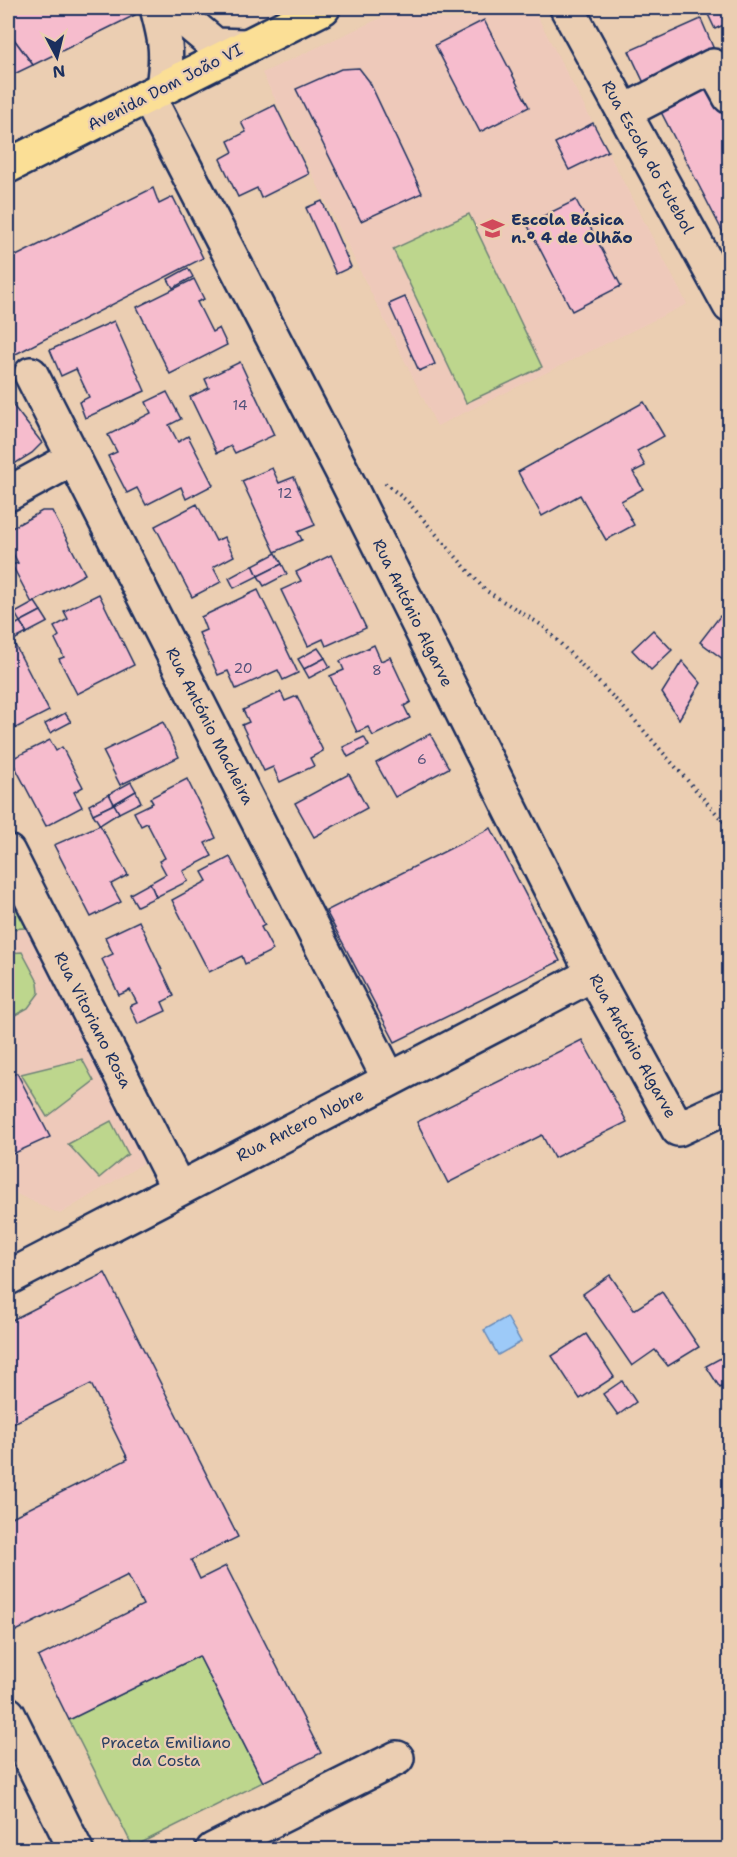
<svg xmlns="http://www.w3.org/2000/svg" width="737" height="1857" font-family="'Shantell Sans',sans-serif">
	<style>
		.built { fill: #eec9ba }
		.green { fill: #bdd68d; stroke: #6c8276; stroke-width: 1.5 }
		.water { fill: #9dcaf8; stroke: #698cba; stroke-width: 1.5 }
		.building { fill: #f6bccd; stroke: #1b2f5e; stroke-width: 1.5 }
		.lines { fill: none; stroke-linecap: round; stroke-linejoin: round }
		.minor-casing { stroke: #1b2f5e; stroke-width: 38 }
		.major-casing { stroke: #1b2f5e; stroke-width: 38 }
		.path { stroke: #1b2f5e; stroke-width: 4; stroke-dasharray: 1.5 4.5; stroke-linecap: butt }
		.minor { stroke: #ebceb2; stroke-width: 33 }
		.major { stroke: #fbdf96; stroke-width: 33 }
		.labels { text-anchor: middle; dominant-baseline: central; stroke-width: 4.5; stroke-linejoin: round; paint-order: stroke }
		.number-label { font-size: 14px; fill: #52527a }
		.street-label { font-size: 16px; fill: #1b2f5e; stroke: #ebceb2 }
		.poi-label { font-size: 16px; font-weight: bold; fill: #1b2f5e; stroke: #ebceb2; text-anchor: start }
		.park-label { font-size: 16px; fill: #2b4063; stroke: #ebceb2 }
	</style>
	<rect width="100%" height="100%" fill="#ebceb2"/>
	<filter id="ink" filterUnits="userSpaceOnUse"><feTurbulence type="fractalNoise" baseFrequency=".0167" numOctaves="2"/><feDisplacementMap in="SourceGraphic" scale="12" xChannelSelector="R" yChannelSelector="G"/><feConvolveMatrix kernelMatrix="1 2 1 2 8 2 1 2 1" color-interpolation-filters="sRGB"/></filter>
	<g filter="url(#ink)">
		<!-- built -->
		<g class="built">
			<path d="M402,8H533L687,304L437,426L262,73Z"/>
			<path d="M8,888L144,1163L60,1214L8,1190Z"/>
		</g>
		<!-- green -->
		<g class="green">
			<path d="M469,214L542,367L466,403L393,249Z"/>
			<path d="M8,883L25,918V928L8,929Z"/>
			<path d="M22,952L38,982L39,993L28,1008L8,1019V953Z"/>
			<path d="M82,1059L94,1081L47,1117L21,1074Z"/>
			<path d="M111,1121L128,1154L99,1178L68,1144Z"/>
			<path d="M199,1656L263,1782L133,1847L69,1720Z"/>
		</g>
		<!-- water -->
		<path class="water" d="M507,1317L521,1342L498,1355L484,1330Z"/>
		<!-- building -->
		<g class="building">
			<path d="M8,8H128L135,15L33,65L8,31Z"/>
			<path d="M705,8H730V22L715,29Z"/>
			<path d="M701,19L716,54L645,85L629,51Z"/>
			<path d="M484,20L529,107L480,132L435,45Z"/>
			<path d="M8,31L33,65L8,77Z"/>
			<path d="M359,68L369,81L422,193L361,221L296,89L341,69Z"/>
			<path d="M706,83L730,128V246L659,108Z"/>
			<path d="M275,105L309,174L261,198L257,188L238,197L220,159L233,152L228,141L246,132L241,122Z"/>
			<path d="M593,123L608,151L569,170L555,143Z"/>
			<path d="M153,188L159,204L173,197L203,258L8,358V260Z"/>
			<path d="M576,200L621,286L572,311L527,224Z"/>
			<path d="M322,201L351,267L336,274L306,208Z"/>
			<path d="M188,268L193,277L173,288L168,279Z"/>
			<path d="M194,279L204,299L197,302L212,332L219,328L227,345L170,374L137,307Z"/>
			<path d="M405,297L435,364L419,371L389,304Z"/>
			<path d="M114,321L145,391L85,418L79,402L89,397L76,369L61,376L50,350Z"/>
			<path d="M240,362L274,435L235,453L231,446L217,453L190,397L209,388L205,379Z"/>
			<path d="M167,392L181,419L169,425L178,442L188,436L213,485L186,499L181,487L146,505L137,488L127,493L108,456L117,452L108,435L151,413L146,402Z"/>
			<path d="M8,399L42,443L32,453L8,468Z"/>
			<path d="M644,402L664,436L637,451L645,466L633,472L643,489L621,501L634,525L606,540L580,495L542,516L518,472Z"/>
			<path d="M272,468L279,483L294,477L315,525L298,532L302,540L275,552L242,481Z"/>
			<path d="M197,504L216,541L224,537L234,556L213,567L221,582L192,597L155,526Z"/>
			<path d="M42,511H52L85,574L32,603L12,565L18,563L8,544V530Z"/>
			<path d="M276,553L282,564L258,576L253,565Z"/>
			<path d="M331,555L366,628L326,646L323,639L308,646L281,590L301,581L296,572Z"/>
			<path d="M282,564L287,574L264,586L258,576Z"/>
			<path d="M253,565L258,576L234,588L229,578Z"/>
			<path d="M258,590L298,673L283,680L278,670L236,689L228,671L218,675L199,633L206,630L201,617Z"/>
			<path d="M99,594L134,665L77,694L59,659L64,657L55,639L59,636L54,627L68,619L64,611Z"/>
			<path d="M35,602L41,611L20,622L15,613Z"/>
			<path d="M41,611L48,622L27,633L20,622Z"/>
			<path d="M720,616L730,624V651L723,659L700,642Z"/>
			<path d="M20,622L27,633L8,643V629Z"/>
			<path d="M653,630L672,650L651,670L632,650Z"/>
			<path d="M13,641L49,711L8,732V643Z"/>
			<path d="M374,645L381,661L390,657L411,702L404,706L410,718L373,736L368,727L357,732L330,676L344,670L340,661Z"/>
			<path d="M318,648L325,658L304,669L298,659Z"/>
			<path d="M325,658L330,667L309,678L304,669Z"/>
			<path d="M682,661L701,683L679,719L662,693Z"/>
			<path d="M281,692L285,701L297,696L323,751L310,758L314,766L280,782L273,767L264,771L242,725L249,722L243,710Z"/>
			<path d="M65,713L71,722L50,733L45,724Z"/>
			<path d="M163,722L179,757L120,785L103,751Z"/>
			<path d="M430,734L449,768L395,797L376,763Z"/>
			<path d="M364,737L369,746L348,757L343,747Z"/>
			<path d="M50,740L56,751L62,747L83,787L74,792L82,807L46,826L11,759Z"/>
			<path d="M349,774L367,808L314,837L295,803Z"/>
			<path d="M187,779L216,838L205,843L212,856L183,871L188,881L156,897L150,883L166,874L159,861L165,858L147,823L141,826L134,812L153,803L150,798Z"/>
			<path d="M131,782L136,791L114,804L109,794Z"/>
			<path d="M136,791L141,802L119,813L114,804Z"/>
			<path d="M109,794L114,804L93,814L89,805Z"/>
			<path d="M114,804L119,813L100,825L93,814Z"/>
			<path d="M100,825L128,875L111,884L121,902L91,917L54,845Z"/>
			<path d="M491,828L560,961L395,1042L326,911Z"/>
			<path d="M230,857L265,925L261,927L273,950L245,964L242,956L209,972L172,900L207,881L202,872Z"/>
			<path d="M150,883L156,897L137,906L130,894Z"/>
			<path d="M139,921L174,996L162,1002L166,1011L138,1024L130,1006L137,1003L130,990L119,995L102,959L113,954L105,937Z"/>
			<path d="M582,1040L627,1122L554,1158L542,1135L448,1183L417,1122Z"/>
			<path d="M17,1073L50,1137L8,1156V1077Z"/>
			<path d="M105,1273L238,1537L191,1560L200,1579L226,1566L321,1753L263,1782L199,1656L69,1720L38,1657L143,1605L128,1575L12,1633L8,1624V1519L128,1459L91,1384L8,1426V1322Z"/>
			<path d="M610,1275L634,1310L662,1292L699,1347L668,1366L655,1350L632,1366L583,1294Z"/>
			<path d="M586,1334L614,1377L580,1399L552,1356Z"/>
			<path d="M730,1353V1383L720,1388L706,1366Z"/>
			<path d="M622,1381L636,1402L618,1415L603,1394Z"/>
		</g>
		<g class="lines">
			<defs>
				<g id="minor">
					<path d="M157,8C166,41 168,53 163,87"/>
					<path d="M171,8L215,45L246,46"/>
					<path d="M567,8L730,306"/>
					<path d="M148,96L342,471L593,974L678,1129L730,1105"/>
					<path d="M624,112L713,66L730,97"/>
					<path d="M31,374L389,1079"/>
					<path d="M8,494L74,458"/>
					<path d="M8,852L178,1188"/>
					<path d="M8,1278L593,974"/>
					<path d="M8,1714L76,1850"/>
					<path d="M213,1850L397,1758"/>
				</g>
				<path id="major" d="M8,166L323,8"/>
			</defs>
			<!-- minor casing -->
			<use href="#minor" class="minor-casing"/>
			<!-- major casing -->
			<use href="#major" class="major-casing"/>
			<!-- path -->
			<path class="path" d="M385,483L408,502L485,590L543,626L623,707L730,829"/>
			<!-- minor -->
			<use href="#minor" class="minor"/>
			<!-- major -->
			<use href="#major" class="major"/>
		</g>
	</g>
	<!-- icons -->
	<defs>
		<symbol id="school-bare" viewBox="-9 -9 18 18"><path d="M0-5L7-2L0 1L-7-2ZM-4 1L0 2.5L4 1V4Q0 6-4 4Z" fill="#d1495b" stroke="#ebceb2" stroke-width="2.5" paint-order="stroke"/></symbol>
	</defs>
	<g fill-rule="evenodd">
		<use href="#school-bare" x="476" y="212" width="33" height="33"/>
	</g>
	<g class="labels">
		<!-- number labels -->
		<g class="number-label">
			<text x="240" y="405">14</text>
			<text x="285" y="493">12</text>
			<text x="243" y="668">20</text>
			<text x="377" y="670">8</text>
			<text x="422" y="759">6</text>
		</g>
		<!-- street labels -->
		<g class="street-label">
			<text transform="translate(165 87) rotate(-27)">Avenida Dom João VI</text>
			<text transform="translate(648 157) rotate(61)">Rua Escola do Futebol</text>
			<text transform="translate(413 613) rotate(64)">Rua António Algarve</text>
			<text transform="translate(210 726) rotate(63)">Rua António Macheira</text>
			<text transform="translate(93 1020) rotate(63)">Rua Vitoriano Rosa</text>
			<text transform="translate(633 1046) rotate(61)">Rua António Algarve</text>
			<text transform="translate(300 1125) rotate(-27)">Rua Antero Nobre</text>
		</g>
		<!-- poi labels -->
		<g class="poi-label">
			<text x="511" y="219">Escola Básica<tspan x="511" dy="18">n.º 4 de Olhão</tspan></text>
		</g>
		<!-- park labels -->
		<g class="park-label">
			<text x="166" y="1742">Praceta Emiliano<tspan x="166" dy="18">da Costa</tspan></text>
		</g>
	</g>
	<!-- margin -->
	<rect width="737" height="1857" fill="none" stroke="#ebceb2" stroke-width="30"/>
	<rect x="15" y="15" width="707" height="1827" fill="none" stroke="#1b2f5e" stroke-width="2" filter="url(#ink)"/>
	<!-- north arrow -->
	<g transform="translate(57 57) rotate(173)" stroke="#ebceb2" stroke-width="4.5" paint-order="stroke">
	<path d="M0-4.5L10 22L0 15L-10 22Z" fill="#1b2f5e"/>
	<text y="-9" font-size="16" font-weight="bold" text-anchor="middle" fill="#1b2f5e">N</text>
	</g>
</svg>
